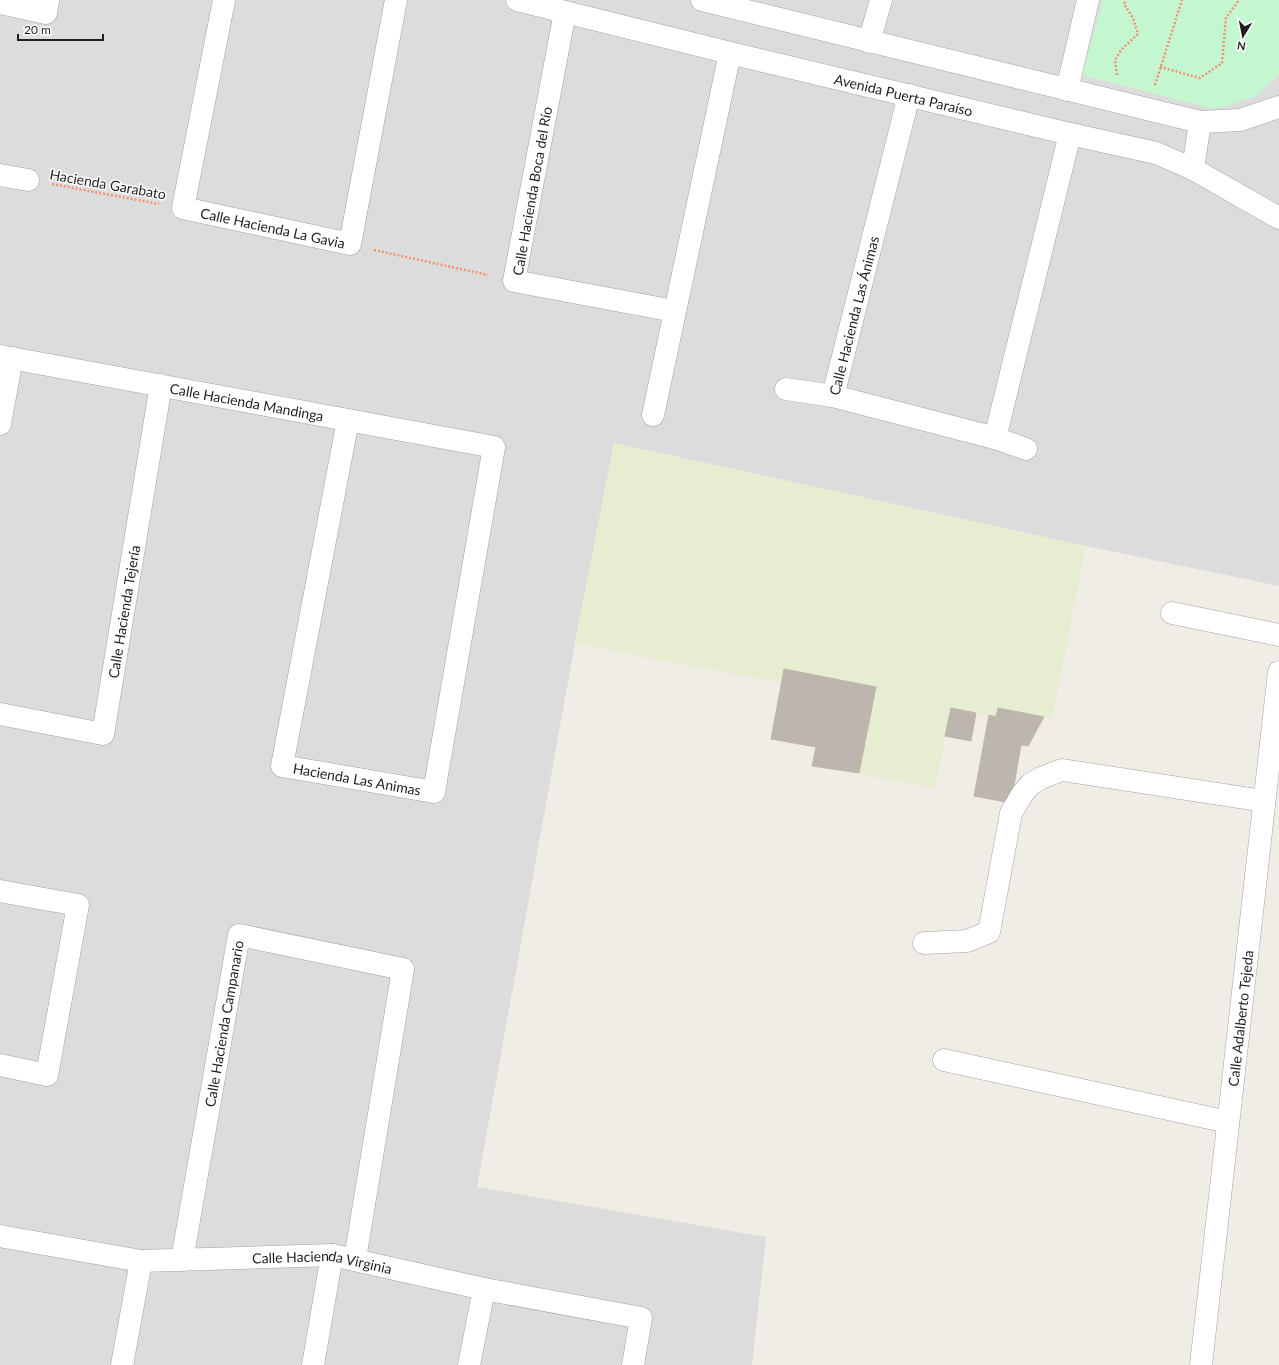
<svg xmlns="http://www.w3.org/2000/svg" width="1279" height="1365" font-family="Lato,sans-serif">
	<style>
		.residential { fill: #dddcdc }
		.farmland { fill: #e7edd1 }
		.park { fill: #c4f7d0 }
		.building { fill: #bcb6af; stroke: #c0b6a8 }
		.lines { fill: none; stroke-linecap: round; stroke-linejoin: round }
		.minor-casing { stroke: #a3a3a3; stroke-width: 23 }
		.path { stroke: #f39372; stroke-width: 2.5; stroke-dasharray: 2 2; stroke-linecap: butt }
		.minor { stroke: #fff; stroke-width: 22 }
		.labels { text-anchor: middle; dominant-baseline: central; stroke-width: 3; stroke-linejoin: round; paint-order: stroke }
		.street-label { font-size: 14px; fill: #1f1f1f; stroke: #fff }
	</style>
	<rect width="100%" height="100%" fill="#efede5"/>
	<!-- residential -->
	<path class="residential" d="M0,0H1279V586L1086,546L614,443L575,643L477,1187L766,1237L752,1365H0Z"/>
	<!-- farmland -->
	<path class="farmland" d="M614,443L1086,546L1052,719L998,708L996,717L951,708L935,788L859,773L876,687L784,669L781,683L575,643Z"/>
	<!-- park -->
	<path class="park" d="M1103,0H1279V74L1256,96L1227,106L1213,109L1082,75Z"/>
	<!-- building -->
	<g class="building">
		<path d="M784,669L876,687L859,773L812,766L816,747L771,739Z"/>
		<path d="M951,708L976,713L971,741L945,736Z"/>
		<path d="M998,708L1044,717L1028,746L1021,745L1011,803L974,796L989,715L996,717Z"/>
	</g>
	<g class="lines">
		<defs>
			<g id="minor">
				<path id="s1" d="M224,0L183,208L350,244L396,0"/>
				<path id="s2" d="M517,0L730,53L1070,134L1156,153L1193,169L1279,218"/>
				<path d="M702,0L1200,122L1240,120L1279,107"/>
				<path d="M0,3L46,13L48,0"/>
				<path d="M565,12L514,281L674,311"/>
				<path d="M869,42L881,0"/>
				<path d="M1067,90L1088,0"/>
				<path d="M1193,169L1200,122"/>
				<path d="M0,175L28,180"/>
				<path id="s3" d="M0,356L494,447L434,792L282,766L348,420"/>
				<path d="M786,389L833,396L995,438L1026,449"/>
				<path id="s4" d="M833,396L909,95"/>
				<path d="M653,415L730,53"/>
				<path d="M0,424L12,358"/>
				<path d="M995,438L1070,134"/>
				<path d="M1172,613L1279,635"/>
				<path id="s5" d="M0,714L103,734L161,385"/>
				<path d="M0,891L78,905L47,1075L0,1065"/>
				<path d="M924,943L967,941L989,932L1011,813L1023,793L1031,784L1041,778L1062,770L1264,801"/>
				<path d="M944,1060L1228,1122"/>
				<path id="s6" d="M0,1236L141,1261L332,1255L484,1289L641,1318L633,1365"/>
				<path id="s7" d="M182,1260L239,935L403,969L355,1259"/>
				<path d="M122,1365L141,1261"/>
				<path d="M313,1365L332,1255"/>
				<path d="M469,1365L484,1289"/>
				<path id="s8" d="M1201,1365L1279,672"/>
			</g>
		</defs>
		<!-- minor casing -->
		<use href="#minor" class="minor-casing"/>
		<!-- path -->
		<g class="path">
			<path d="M1160,67L1200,78L1222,63L1226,18L1239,0"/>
			<path d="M1117,75L1115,60L1121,50L1138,34L1133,18L1124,4L1126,0"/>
			<path d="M1155,85L1182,0"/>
			<path d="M52,184L159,204"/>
			<path d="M374,250L488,275"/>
		</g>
		<!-- minor -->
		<use href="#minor" class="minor"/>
	</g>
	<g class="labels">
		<!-- street labels -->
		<g class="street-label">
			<text stroke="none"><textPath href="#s2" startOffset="398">Avenida Puerta Paraíso</textPath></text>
			<text transform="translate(108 184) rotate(10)">Hacienda Garabato</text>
			<text transform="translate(532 191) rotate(-80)">Calle Hacienda Boca del Río</text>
			<text stroke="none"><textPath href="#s1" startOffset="304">Calle Hacienda La Gavia</textPath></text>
			<text stroke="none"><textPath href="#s4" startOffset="83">Calle Hacienda Las Ánimas</textPath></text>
			<text stroke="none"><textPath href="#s3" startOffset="251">Calle Hacienda Mandinga</textPath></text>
			<text stroke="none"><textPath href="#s5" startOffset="229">Calle Hacienda Tejería</textPath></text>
			<text transform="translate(357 779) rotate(10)">Hacienda Las Animas</text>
			<text stroke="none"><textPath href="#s8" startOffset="349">Calle Adalberto Tejeda</textPath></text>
			<text stroke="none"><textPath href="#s7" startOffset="240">Calle Hacienda Campanario</textPath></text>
			<text stroke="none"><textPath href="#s6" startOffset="325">Calle Hacienda Virginia</textPath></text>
		</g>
	</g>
	<!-- north arrow -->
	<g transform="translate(1243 36) rotate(190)" stroke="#ffffff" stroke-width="3" paint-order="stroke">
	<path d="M0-3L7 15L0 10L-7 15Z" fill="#1f1f1f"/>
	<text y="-6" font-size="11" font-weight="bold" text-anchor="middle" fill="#1f1f1f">N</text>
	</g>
	<!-- scale -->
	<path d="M18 34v6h85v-6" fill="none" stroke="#1f1f1f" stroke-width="2"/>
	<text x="24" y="34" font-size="12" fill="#1f1f1f" stroke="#ffffff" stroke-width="3" paint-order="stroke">20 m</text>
</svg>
